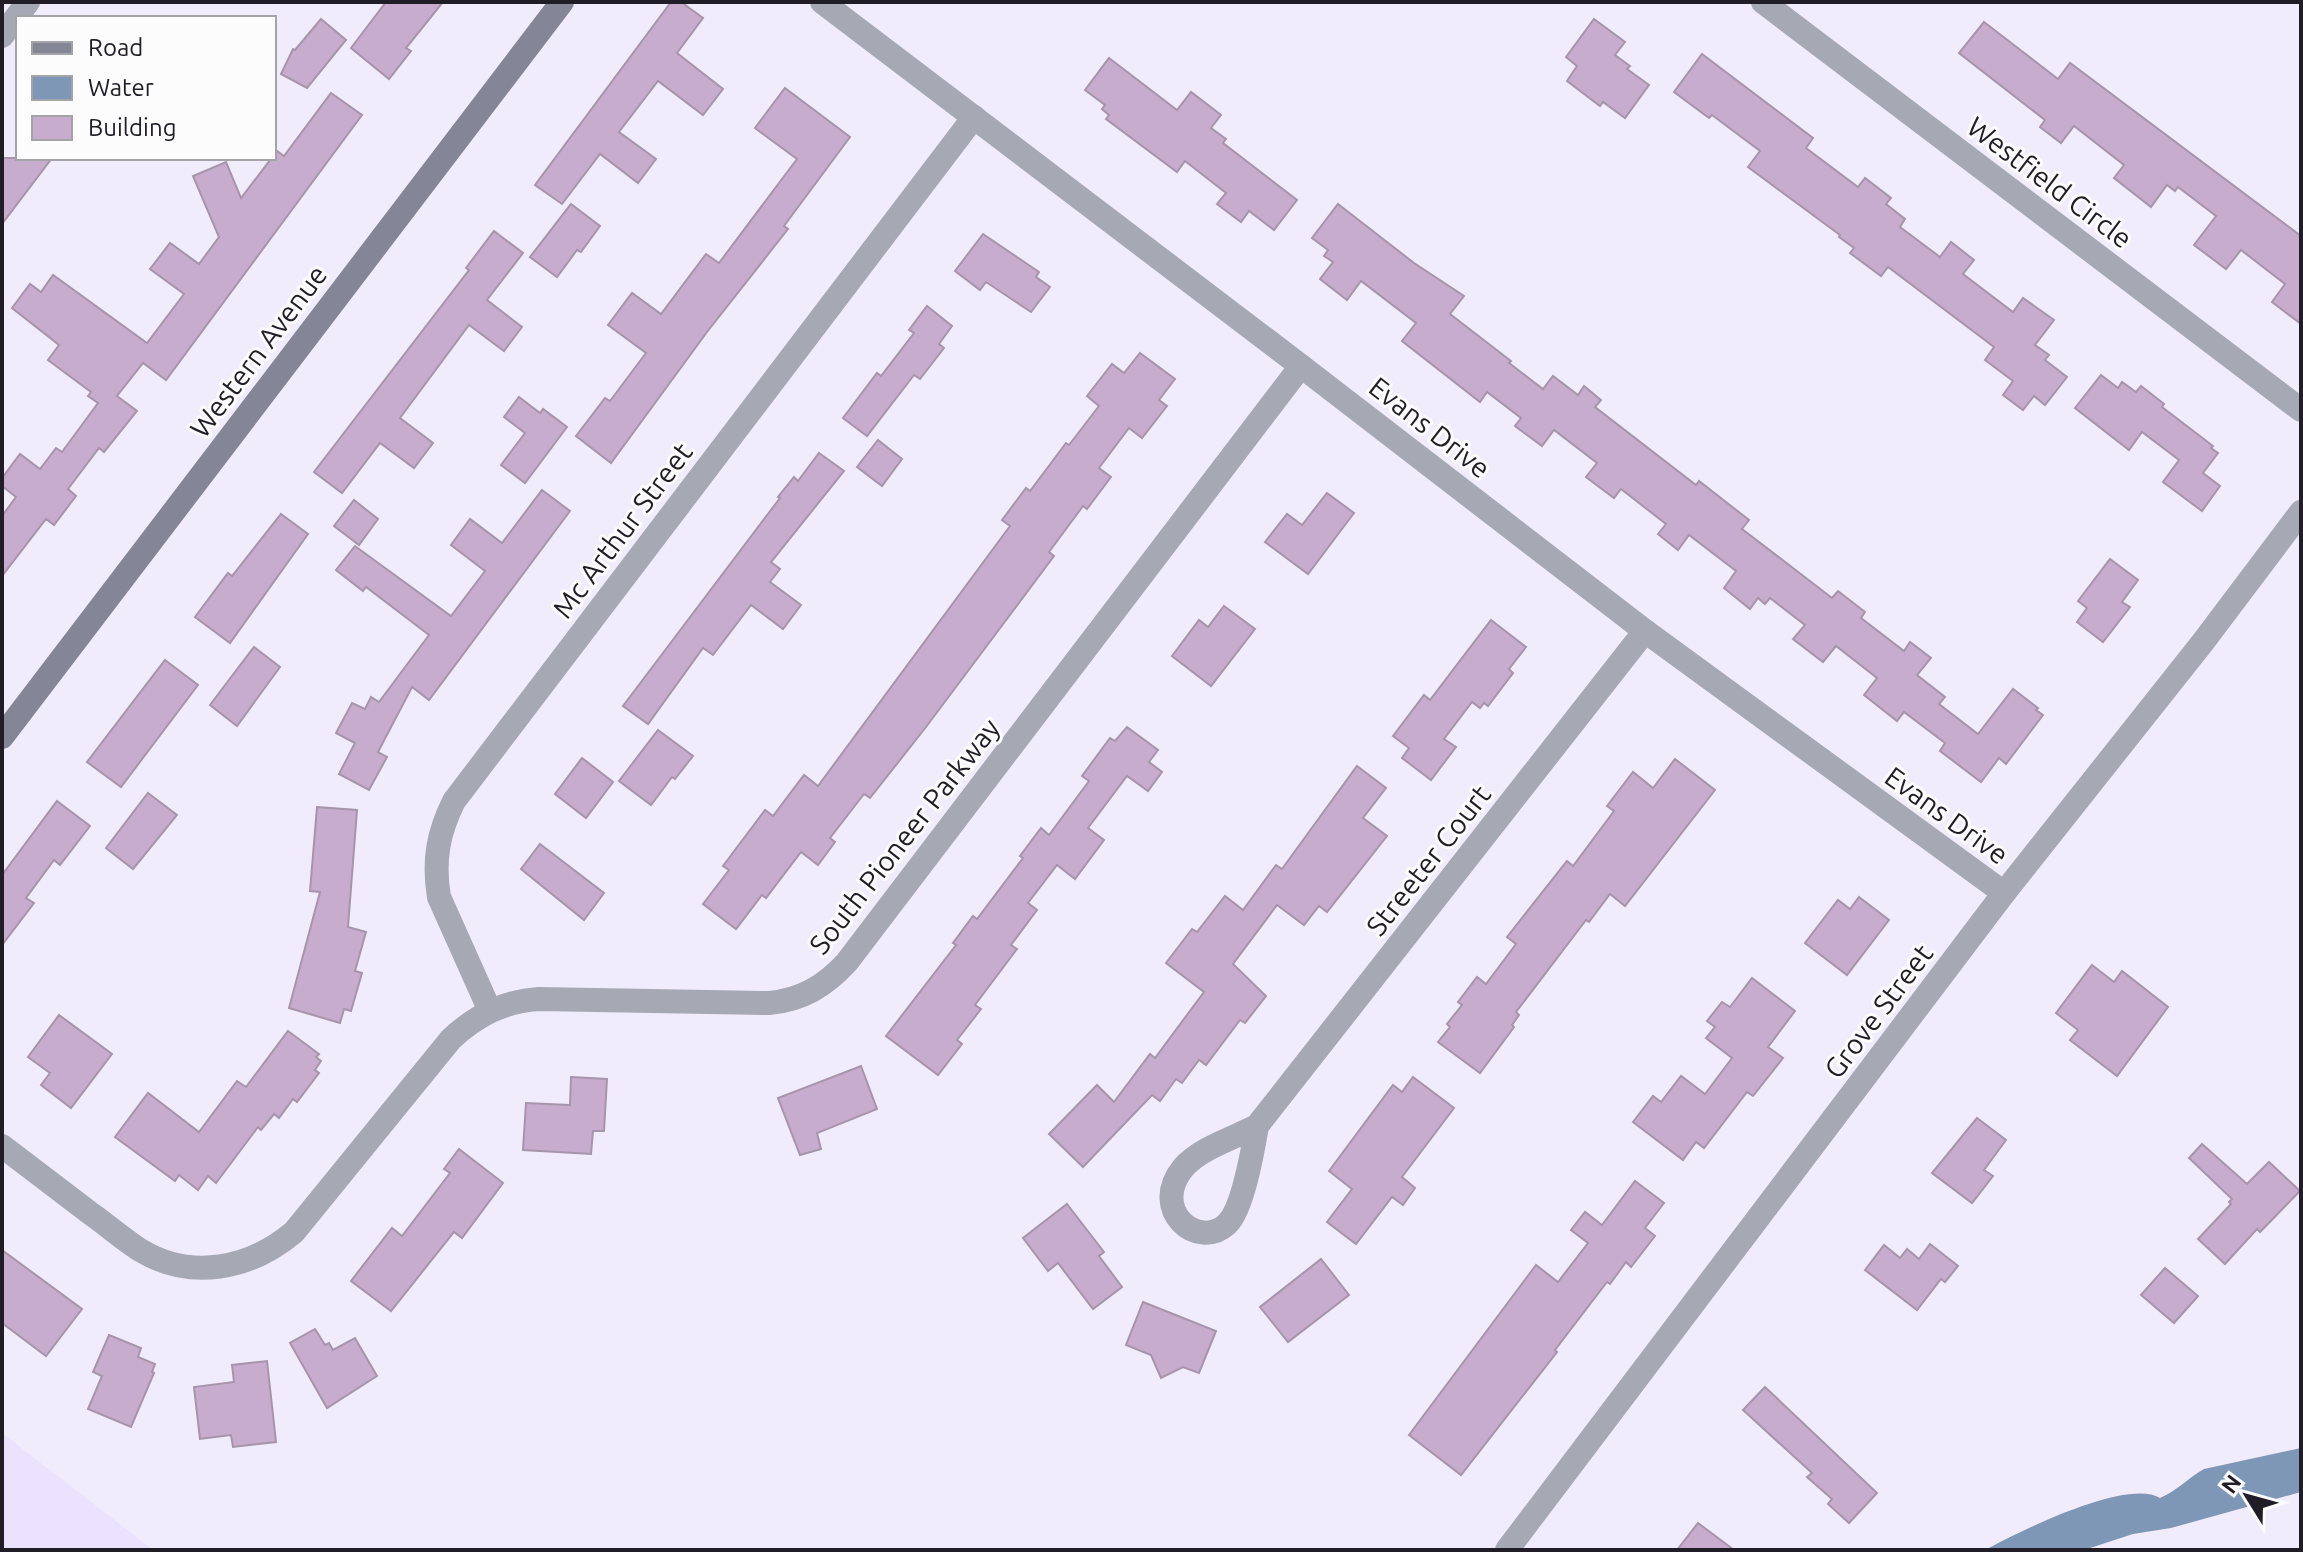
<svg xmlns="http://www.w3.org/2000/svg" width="2303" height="1552" font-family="Ubuntu,sans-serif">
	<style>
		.built { fill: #eae2fe }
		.water { fill: #7f97b7 }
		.building { fill: #c8accd; stroke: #a694aa; stroke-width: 2 }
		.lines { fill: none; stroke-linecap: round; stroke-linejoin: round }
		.street { stroke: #a6a9b4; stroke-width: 24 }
		.secondary { stroke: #848697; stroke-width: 24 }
		.labels { text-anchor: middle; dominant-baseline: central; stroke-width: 6; stroke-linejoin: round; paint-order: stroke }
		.street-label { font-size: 28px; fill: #201d27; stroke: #fcfcfc }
	</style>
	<rect width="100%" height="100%" fill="#f1ecfc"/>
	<!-- built -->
	<path class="built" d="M2,1433L153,1550H2Z"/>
	<!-- water -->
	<path class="water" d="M2301,1448V1492L2171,1528L2133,1534L2084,1550H1985C2018,1532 2127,1478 2160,1498C2177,1491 2188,1478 2204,1469Z"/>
	<!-- building -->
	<g class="building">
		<path d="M386,2H443L406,48L411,51L389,79L351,48Z"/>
		<path d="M671,2H681L703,18L677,53L723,89L703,115L658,81L619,132L656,159L638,183L600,154L562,204L535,185Z"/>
		<path d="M321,19L346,40L307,88L281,74L293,49L295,50Z"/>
		<path d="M1594,19L1625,42L1615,55L1630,66L1627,69L1649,85L1625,118L1603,102L1600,106L1567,81L1577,66L1566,57Z"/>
		<path d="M1984,22L2058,79L2070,63L2301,236V324L2272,302L2285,284L2241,250L2226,269L2194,245L2216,216L2178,187L2175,191L2167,185L2151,207L2114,178L2124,165L2074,126L2061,143L2040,127L2045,120L1959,53Z"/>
		<path d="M1702,54L1813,138L1806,148L1858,187L1865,178L1891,198L1886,204L1905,219L1900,227L1940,257L1951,242L1974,260L1963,274L2013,312L2023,298L2054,320L2035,345L2049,355L2045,360L2067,377L2045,405L2034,396L2023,410L2003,395L2013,381L1985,360L1994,347L1888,267L1881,276L1850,253L1854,248L1839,237L1840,235L1748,167L1760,151L1712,115L1709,118L1674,92Z"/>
		<path d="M1109,58L1177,110L1191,92L1221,115L1211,128L1226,139L1223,143L1297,200L1274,230L1249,211L1241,222L1217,204L1226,193L1185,161L1177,172L1106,119L1109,115L1102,109L1105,105L1085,90Z"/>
		<path d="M785,88L850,137L784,226L788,229L707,332L611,463L576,436L605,398L610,401L646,353L608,325L632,293L661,314L706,254L719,263L797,159L755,128Z"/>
		<path d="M331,93L362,115L166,380L143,363L117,396L137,411L104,452L99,448L68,489L76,496L54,525L46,519L2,576V516L16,497L2,486V478L20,454L40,469L56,448L62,452L98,403L88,396L91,392L48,360L59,345L12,308L30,284L41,292L53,275L147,343L184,294L150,269L170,243L199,264L219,237L193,176L226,162L241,198L277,151L284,156Z"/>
		<path d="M2,158H52L2,224Z"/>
		<path d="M571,204L600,226L581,252L577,250L557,277L530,257Z"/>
		<path d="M1338,204L1414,263L1464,296L1450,314L1511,361L1509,363L1543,389L1553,376L1578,395L1584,386L1601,400L1595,407L1696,485L1699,481L1749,520L1742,529L1832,598L1838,591L1865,612L1861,618L1904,651L1910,642L1931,658L1917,675L1945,697L1939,704L1978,734L2013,689L2038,708L2036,710L2043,715L2006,764L1999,758L1981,782L1940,751L1945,743L1904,712L1897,721L1864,695L1877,678L1836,646L1823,662L1793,639L1805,625L1770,598L1765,604L1758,598L1750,609L1724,588L1736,571L1689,535L1678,550L1658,534L1666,524L1621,489L1614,498L1586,477L1597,463L1554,430L1542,446L1515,426L1521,418L1487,392L1480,402L1402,341L1416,323L1361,281L1347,300L1320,279L1333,262L1324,256L1328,250L1312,238Z"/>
		<path d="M494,231L523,253L487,300L522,327L504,351L469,325L400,418L433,443L414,468L380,443L342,493L314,472L469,270L466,268Z"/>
		<path d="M983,234L1039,272L1036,277L1050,287L1031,312L986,282L980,290L955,271Z"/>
		<path d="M927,306L952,326L939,344L944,348L920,379L914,375L867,436L843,418L877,373L881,376L914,333L909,330Z"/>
		<path d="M1140,353L1175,379L1159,400L1167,406L1142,438L1129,428L1099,468L1111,477L1087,509L1083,506L1049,552L1054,556L926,727L870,798L864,794L830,838L835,842L818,865L801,852L766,898L762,895L736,929L703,904L729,870L723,866L765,810L773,816L804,775L818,786L1010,526L1002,520L1026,488L1030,491L1066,443L1069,445L1099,406L1087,396L1112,364L1124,373Z"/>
		<path d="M2101,375L2118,388L2122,382L2136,392L2141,386L2164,404L2162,407L2213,446L2211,448L2218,453L2203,473L2220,486L2202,511L2163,482L2179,460L2142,432L2129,450L2075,408Z"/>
		<path d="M519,397L540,413L543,409L567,427L525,483L501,465L525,433L504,417Z"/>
		<path d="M878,440L902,459L882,486L857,467Z"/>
		<path d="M819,453L844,471L771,562L780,569L770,582L801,605L783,629L751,605L713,655L703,648L648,724L623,706L780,498L778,497L794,477L798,481Z"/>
		<path d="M542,490L570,511L429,700L412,687L378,752L387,757L369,790L339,774L355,743L336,733L352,703L365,709L371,697L379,702L429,635L366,587L363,591L336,570L355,546L451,616L485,571L451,545L470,519L502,543Z"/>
		<path d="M1327,493L1354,513L1308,574L1265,542L1287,514L1302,525Z"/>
		<path d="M354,500L378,519L359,545L334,526Z"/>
		<path d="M281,514L308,534L230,643L195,617L228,573L232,576Z"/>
		<path d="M2110,559L2138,580L2122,602L2130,607L2103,642L2077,622L2087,608L2078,601Z"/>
		<path d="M1224,606L1255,629L1211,686L1172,656L1199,620L1208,627Z"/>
		<path d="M1491,620L1526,647L1509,669L1513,673L1488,706L1484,703L1480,708L1472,702L1444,739L1456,747L1431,780L1402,758L1409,748L1393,736L1424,695L1430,700Z"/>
		<path d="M254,647L280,667L237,726L210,705Z"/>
		<path d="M165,660L198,685L121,787L87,762Z"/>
		<path d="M1127,727L1158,750L1149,762L1162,772L1148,791L1127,776L1088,828L1104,840L1075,879L1057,865L1028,903L1037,910L1011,945L1017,949L975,1005L981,1009L957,1040L962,1044L938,1075L886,1036L956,945L953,943L973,916L977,919L1023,858L1020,856L1041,828L1049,835L1089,781L1082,776L1110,738L1115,741Z"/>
		<path d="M658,730L693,756L675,779L672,777L651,805L619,781Z"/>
		<path d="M582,758L613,782L586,818L555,794Z"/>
		<path d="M1675,759L1715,790L1625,906L1610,894L1589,922L1586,920L1516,1012L1519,1015L1512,1025L1514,1027L1480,1073L1438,1042L1450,1027L1447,1024L1462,1005L1458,1002L1477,977L1486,984L1516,944L1507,937L1567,861L1573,866L1614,811L1607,806L1633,772L1653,788Z"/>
		<path d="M1357,766L1386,788L1363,818L1387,836L1327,912L1319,906L1304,925L1277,905L1233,964L1266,996L1245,1023L1240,1020L1206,1065L1199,1060L1182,1083L1176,1079L1160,1101L1152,1095L1083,1167L1049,1134L1097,1085L1114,1102L1150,1054L1155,1058L1204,992L1166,963L1192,929L1197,932L1225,896L1243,910L1276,865L1282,869Z"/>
		<path d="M148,793L177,815L133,869L106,848Z"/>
		<path d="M57,801L90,826L60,865L54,860L26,898L34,903L2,945V875Z"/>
		<path d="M317,807L357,810L348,927L366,932L355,971L362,973L351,1011L344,1009L340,1023L289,1008L320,892L310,891Z"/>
		<path d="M540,844L604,893L584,920L521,869Z"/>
		<path d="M1859,897L1889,920L1847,975L1805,943L1838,900L1850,909Z"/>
		<path d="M2092,965L2114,982L2122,971L2168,1007L2117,1076L2070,1040L2078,1030L2056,1013Z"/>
		<path d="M1752,978L1795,1011L1768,1047L1783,1058L1753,1096L1747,1092L1704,1148L1696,1142L1683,1160L1633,1122L1653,1096L1661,1102L1681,1076L1705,1094L1732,1058L1706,1038L1715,1027L1707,1021L1722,1002L1730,1007Z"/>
		<path d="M59,1015L112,1054L71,1108L41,1085L50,1073L28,1057Z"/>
		<path d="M288,1031L319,1054L316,1057L321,1061L315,1070L319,1073L297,1102L293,1099L279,1118L274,1114L261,1130L258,1127L216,1183L208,1176L198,1190L179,1175L175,1181L115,1137L148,1093L199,1132L237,1081L246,1087Z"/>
		<path d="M861,1066L877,1109L817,1133L821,1149L800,1155L778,1098Z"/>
		<path d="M571,1077L607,1079L604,1131H593L591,1154L523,1150L526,1103L570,1105Z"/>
		<path d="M1413,1077L1454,1108L1402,1177L1415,1188L1403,1205L1392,1197L1356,1244L1327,1222L1352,1189L1329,1171L1393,1085L1402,1092Z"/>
		<path d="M1977,1118L2006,1140L1984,1170L1993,1176L1972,1203L1932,1173Z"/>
		<path d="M2202,1144L2247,1184L2269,1162L2300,1191L2260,1232L2257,1229L2225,1264L2198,1239L2231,1204L2229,1202L2232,1199L2189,1158Z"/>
		<path d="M459,1149L503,1183L462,1238L454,1232L391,1311L351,1281L392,1228L402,1236L450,1173L444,1169Z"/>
		<path d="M1635,1181L1664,1203L1645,1228L1655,1236L1631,1267L1626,1262L1610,1284L1607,1282L1555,1350L1557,1352L1461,1475L1409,1435L1536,1265L1558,1282L1588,1243L1571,1230L1585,1212L1602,1225Z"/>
		<path d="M1067,1204L1104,1252L1099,1256L1122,1287L1093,1309L1058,1263L1048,1271L1023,1238Z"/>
		<path d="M1930,1244L1958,1266L1945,1282L1941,1279L1917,1310L1865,1270L1884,1245L1900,1258L1907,1249L1919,1259Z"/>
		<path d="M2,1250L82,1309L46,1356L2,1323Z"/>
		<path d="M1321,1259L1349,1295L1288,1342L1260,1307Z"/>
		<path d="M2165,1268L2198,1296L2174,1323L2141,1295Z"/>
		<path d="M1143,1302L1216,1331L1199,1373L1183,1367L1161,1378L1151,1355L1126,1345Z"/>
		<path d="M315,1329L325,1345L329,1343L333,1350L355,1338L377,1376L327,1408L290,1343Z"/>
		<path d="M109,1335L141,1348L138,1357L155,1364L152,1372L154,1373L131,1427L88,1409L102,1376L93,1372Z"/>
		<path d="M267,1361L276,1442L233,1447L231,1435L200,1439L194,1387L234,1382L232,1365Z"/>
		<path d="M1765,1387L1877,1493L1849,1523L1828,1504L1832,1499L1807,1477L1812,1473L1743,1410Z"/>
		<path d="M1698,1523L1734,1550H1677Z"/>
	</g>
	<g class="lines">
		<!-- street -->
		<g class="street">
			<path d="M822,2L1301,366L1645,631L2004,893"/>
			<path d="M1763,2L2301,410"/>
			<path d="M2,36L28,2"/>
			<path d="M490,1011L439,897C433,861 438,833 454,801L974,117"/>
			<path d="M1257,1126C1253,1149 1243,1209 1227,1224C1198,1251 1149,1210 1183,1168C1200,1148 1234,1138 1257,1126L1645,631"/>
			<path d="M2,1146C31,1168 61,1191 90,1213C107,1225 123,1239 140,1250C191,1281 250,1269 294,1232L451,1039C477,1015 504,1001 539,999L769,1003C802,1000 825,986 847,962L1301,366"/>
			<path d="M1507,1550L2004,893L2203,642L2301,512"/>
		</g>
		<!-- secondary -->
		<path class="secondary" d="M2,737L562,2"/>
	</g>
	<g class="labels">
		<!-- street labels -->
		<g class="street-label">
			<text transform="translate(2050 182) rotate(37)">Westfield Circle</text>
			<text transform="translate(258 351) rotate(-53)">Western Avenue</text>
			<text transform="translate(1430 427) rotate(38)">Evans Drive</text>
			<text transform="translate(622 530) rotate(-53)">Mc Arthur Street</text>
			<text transform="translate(1947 815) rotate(36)">Evans Drive</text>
			<text transform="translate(904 836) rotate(-52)">South Pioneer Parkway</text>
			<text transform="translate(1428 860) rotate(-52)">Streeter Court</text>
			<text transform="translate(1878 1011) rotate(-53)">Grove Street</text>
		</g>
	</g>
	<!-- border -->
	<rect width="2303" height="1552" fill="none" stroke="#201d27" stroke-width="8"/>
	<!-- legend -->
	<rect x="16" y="16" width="260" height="144" fill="#fcfcfc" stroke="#a4a3a7" stroke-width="2"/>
	<rect x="32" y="42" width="40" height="12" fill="#848697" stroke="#a4a3a7" stroke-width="2"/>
	<text x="88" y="56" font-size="24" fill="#201d27">Road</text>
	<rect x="32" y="76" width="40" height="24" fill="#7f97b7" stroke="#a4a3a7" stroke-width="2"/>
	<text x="88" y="96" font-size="24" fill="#201d27">Water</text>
	<rect x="32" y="116" width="40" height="24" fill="#c8accd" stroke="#a4a3a7" stroke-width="2"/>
	<text x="88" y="136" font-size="24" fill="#201d27">Building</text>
	<!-- north arrow -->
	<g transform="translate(2247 1496) rotate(307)" stroke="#fcfcfc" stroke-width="6" paint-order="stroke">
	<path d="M0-6L14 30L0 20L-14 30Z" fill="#201d27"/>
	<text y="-12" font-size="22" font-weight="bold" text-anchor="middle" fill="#201d27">N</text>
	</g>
</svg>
